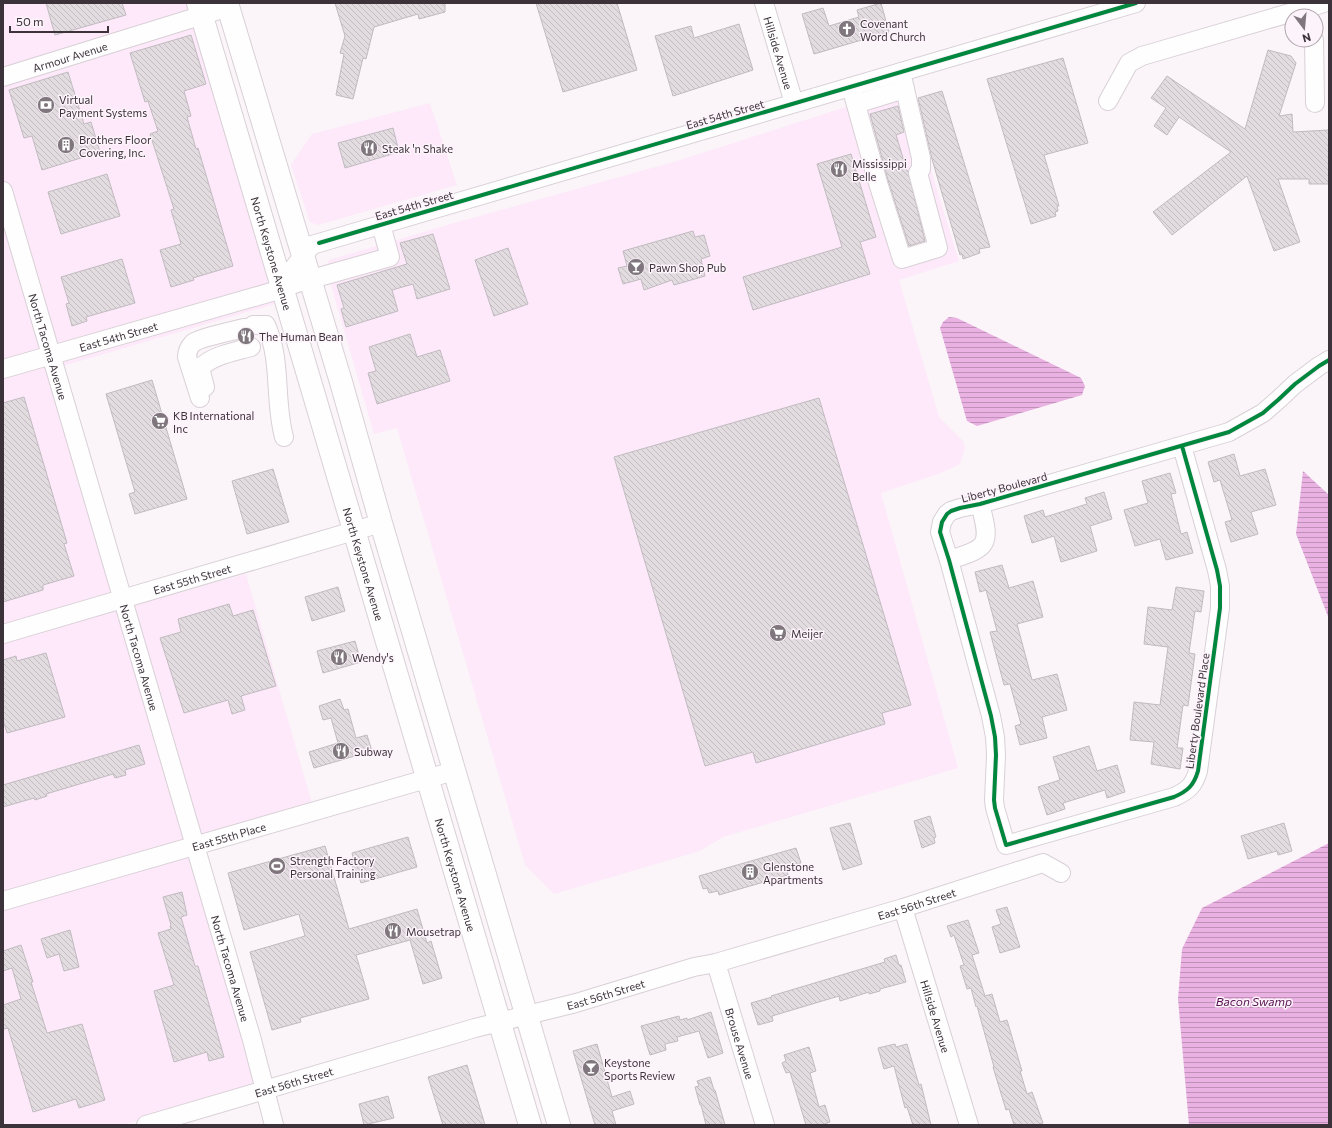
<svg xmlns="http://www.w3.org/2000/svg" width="1332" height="1128" font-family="Commissioner,sans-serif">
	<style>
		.built { fill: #fde9f9 }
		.water { fill: url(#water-rules) }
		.building { fill: url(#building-back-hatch); stroke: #c1bbc0 }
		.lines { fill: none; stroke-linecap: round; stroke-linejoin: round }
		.minor-casing { stroke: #d8d0d6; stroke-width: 20 }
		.major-casing { stroke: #d8d0d6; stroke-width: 24 }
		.minor { stroke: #fefefe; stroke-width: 18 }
		.major { stroke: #fefefe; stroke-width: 22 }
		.cycleway-casing { stroke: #fdf3fb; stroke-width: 6 }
		.cycleway { stroke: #00873e; stroke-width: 4 }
		.labels { text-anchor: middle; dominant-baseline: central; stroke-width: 3; stroke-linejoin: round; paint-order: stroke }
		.poi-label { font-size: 11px; fill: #3c333a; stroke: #fdf3fb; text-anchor: start }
		.street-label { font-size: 11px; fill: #3c333a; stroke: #fdf3fb }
		.water-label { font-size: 12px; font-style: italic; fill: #561250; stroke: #fdf3fb }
	</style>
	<defs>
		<pattern id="water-rules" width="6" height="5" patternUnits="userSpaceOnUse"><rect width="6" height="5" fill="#eab2e2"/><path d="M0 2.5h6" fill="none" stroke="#bf91b8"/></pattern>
		<pattern id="building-back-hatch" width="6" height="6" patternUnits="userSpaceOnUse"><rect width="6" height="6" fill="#e2dbe0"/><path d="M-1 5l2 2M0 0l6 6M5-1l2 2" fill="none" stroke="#c3bcc1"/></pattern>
	</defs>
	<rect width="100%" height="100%" fill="#fbf5fa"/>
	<!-- built -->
	<g class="built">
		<path d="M3,3H187L275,304L63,366L130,606L246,574L313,807L191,851L257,1086L122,1125H3Z"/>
		<path d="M907,92L959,261L899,280L939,417L963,441L965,448L960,464L941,473L881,493L958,768L723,837L700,851L554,894L525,865L397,428L374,434L326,268L329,260L454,223L677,161L852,105Z"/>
		<path d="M430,103L457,185L318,225L310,222L291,165L312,134Z"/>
	</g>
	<!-- water -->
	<g class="water">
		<path d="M949,317L957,318L1081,378L1085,386L1082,395L977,426L967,421L940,328L943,322Z"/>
		<path d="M1303,471L1329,495V619L1296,534Z"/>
		<path d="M1329,843V1125H1189L1178,999L1182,949L1202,908Z"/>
	</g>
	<!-- building -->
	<g class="building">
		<path d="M46,3H122L126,15L55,35Z"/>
		<path d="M335,3H445V12L419,19L418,14L374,27L366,59L363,58L353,99L336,95L344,54L340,53L345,36Z"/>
		<path d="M536,3H617L637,70L563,92Z"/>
		<path d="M881,3L889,32L814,54L802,14L823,8L829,26L859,17L857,10Z"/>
		<path d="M739,24L753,70L673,96L655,36L691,26L694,38Z"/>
		<path d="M191,35L206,84L184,91L191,116L187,117L196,149L198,148L233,266L193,278L194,280L171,287L160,250L181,244L171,210L174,209L150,134L158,131L148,101L145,102L130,53Z"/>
		<path d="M1268,50L1291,56L1296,63L1279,116L1292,114L1293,132L1329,130V184H1309V179H1278L1300,242L1274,251L1247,176L1172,235L1153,212L1231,152L1179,117L1167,135L1154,126L1166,108L1151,98L1167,76L1245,129Z"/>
		<path d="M1063,58L1088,143L1044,155L1059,206H1057L1058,211L1055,212L1056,216L1031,224L987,79Z"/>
		<path d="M68,72L84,124L91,122L100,152L42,170L32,136L24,138L9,90Z"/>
		<path d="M942,91L990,247L979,249L980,253L963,259L962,254L960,255L932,159L918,98Z"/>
		<path d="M898,106L904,132L896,135L907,171H908L925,241L909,246L888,180L870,114Z"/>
		<path d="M393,128L399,152L345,168L338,143Z"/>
		<path d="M851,154L876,237L860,242L870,274L753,310L743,277L842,247L817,164Z"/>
		<path d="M107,174L120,216L61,234L48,192Z"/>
		<path d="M693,231L695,237L704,235L710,256L701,259L705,276L674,285L672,280L644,290L641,279L623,284L618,268L627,266L623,251Z"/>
		<path d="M433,234L450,289L417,299L413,284L392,290L398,311L346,327L341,309L344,308L337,285L407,264L400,243Z"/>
		<path d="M508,248L528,304L494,316L475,260Z"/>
		<path d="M122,259L135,303L86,317L87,321L72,326L66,304L69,303L61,277Z"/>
		<path d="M410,334L417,357L440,350L450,381L377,404L368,373L376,371L369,347Z"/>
		<path d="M152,380L187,499L135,514L129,494L135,492L106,394Z"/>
		<path d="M24,397L67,543L64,544L74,576L43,585V590L3,602V403Z"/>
		<path d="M819,398L911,705L882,713L885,724L756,763L753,752L705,766L614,457Z"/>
		<path d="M1234,454L1240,476L1265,469L1276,505L1251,512L1258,534L1231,542L1225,522L1232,520L1220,480L1214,482L1208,462Z"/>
		<path d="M273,469L289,522L247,534L232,481Z"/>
		<path d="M1170,473L1176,493L1171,494L1181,534L1187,532L1193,553L1166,560L1160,539L1135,546L1124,510L1148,503L1142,481Z"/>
		<path d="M1104,492L1112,519L1090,526L1097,551L1061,562L1054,536L1032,543L1024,516L1043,510L1045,517L1087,504L1085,498Z"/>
		<path d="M1002,565L1009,588L1033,581L1043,617L1017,624L1032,680L1057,674L1067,710L1042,717L1047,738L1020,745L1015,726L1021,724L1010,684L1004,685L990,632L997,631L986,590L980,592L975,572Z"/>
		<path d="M338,587L345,611L312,621L305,597Z"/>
		<path d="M1176,587L1204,591L1201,612L1195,611L1189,653L1195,654L1188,706L1183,705L1177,748H1183L1180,769L1151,764L1154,742L1130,740L1134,702L1160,705L1168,647L1144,644L1148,607L1172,610Z"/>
		<path d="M229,604L233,616L253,610L276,686L241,696L245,710L232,714L228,700L184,713L160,638L181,632L178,619Z"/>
		<path d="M355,641L361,662L323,673L317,651Z"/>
		<path d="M46,653L65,717L7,733L3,720V660L16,656L17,661Z"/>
		<path d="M340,699L344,710L348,709L356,738L367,735L372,751L314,768L309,752L338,743L331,718L323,720L319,706Z"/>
		<path d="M139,745L145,764L125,770L126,775L115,778L113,774L46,794L47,796L35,800L34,798L3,807V785Z"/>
		<path d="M1089,746L1097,771L1117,765L1125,792L1107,798L1105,790L1063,803L1065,809L1047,815L1038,787L1060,780L1053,757Z"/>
		<path d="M930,816L936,837L934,838L935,843L922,848L914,821Z"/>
		<path d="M850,823L862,864L843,870L830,828Z"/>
		<path d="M1284,823L1292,851L1278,855L1277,851L1248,859L1241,836Z"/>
		<path d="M408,837L417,867L361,883L357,871L354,872L351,862L354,861L352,853Z"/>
		<path d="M325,846L349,929L417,909L427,943L431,941L442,978L423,984L410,940L356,955L369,999L300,1018L301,1022L272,1030L250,952L305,936L299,914L244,930L228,873Z"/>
		<path d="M796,848L801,863L795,864L796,868L787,870L788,875L719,895L718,891L709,893L707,888L703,889L699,876Z"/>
		<path d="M182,892L187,915L181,917L195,966H198L224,1057L209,1061L207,1052L174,1062L154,991L174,985L158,933L171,929L170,926L171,925L163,897Z"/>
		<path d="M1007,907L1020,947L1000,953L992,927L1001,924L996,910Z"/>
		<path d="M968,920L979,953L972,955L985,996L992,994L1000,1022L1007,1020L1022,1071H1020L1027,1094L1032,1092L1043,1123L1037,1125H1014L1009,1109L1006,1110L993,1067H994L977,1006L976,1007L971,988L967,989L960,966L964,965L954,935L951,937L947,926Z"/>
		<path d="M70,930L79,967L64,971L59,954L47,958L41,939Z"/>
		<path d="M21,945L33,982H31L47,1033L82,1024L105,1100L79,1108L76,1099L33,1112L8,1028L3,1029V1005L21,999L12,968L3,971V951Z"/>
		<path d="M896,955L899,965H901L906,982L880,989V991L869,994V992L840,1001L839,996L772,1016L773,1021L758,1025L751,1003L772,997L771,996L885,962L884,959Z"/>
		<path d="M711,1012L723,1053L708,1058L699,1031L677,1037L678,1041L665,1044L666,1050L650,1055L641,1026L679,1016L680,1020L687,1018V1020Z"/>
		<path d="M597,1044L612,1097L630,1091L634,1104L612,1111L616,1125H595L573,1051Z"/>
		<path d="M895,1044L896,1047L907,1044L919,1085L921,1084L931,1125H913L907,1107L905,1108L894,1066L884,1069L878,1048Z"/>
		<path d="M809,1047L816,1071L810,1073L819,1107L825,1105L830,1122L822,1125H806L790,1072L786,1073L782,1063L786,1061L784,1055Z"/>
		<path d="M467,1065L485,1125H443L428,1077Z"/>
		<path d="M710,1077L714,1090H715L725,1125H706L701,1105H700L695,1087L699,1086L697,1081Z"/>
		<path d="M388,1096L394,1118L364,1125L359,1104Z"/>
	</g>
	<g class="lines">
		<defs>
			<g id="minor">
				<path id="s1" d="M764,3L794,103"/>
				<path d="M1314,40L1315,103"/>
				<path id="s2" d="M3,77L229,7"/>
				<path d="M851,87L878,183L902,259L938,248L918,173L921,169V158L901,72"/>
				<path d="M1108,101L1129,63L1142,56L1324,3"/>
				<path d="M856,104L905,89"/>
				<path id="s3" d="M3,191L252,1040L274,1125"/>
				<path d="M283,287L390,257L381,225"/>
				<path d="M253,325H266C282,360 274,401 284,437"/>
				<path id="s4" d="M3,369L275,291L312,245L1136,3"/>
				<path d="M205,387L200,368C213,355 234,352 251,347"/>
				<path d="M200,398L187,357C187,352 189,347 193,343C201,337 233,331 244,328"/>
				<path d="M1182,446L1217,570L1220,586V608L1198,771C1194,785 1188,791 1174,797L1006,845L995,808L994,800L996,755L995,737L991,716L949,560L940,532L942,522L947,514L951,511L960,508L980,504L1229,432L1263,413L1278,400L1295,384L1319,366L1329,360"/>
				<path d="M949,560C989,548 991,545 980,504"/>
				<path id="s5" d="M3,634L381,523"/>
				<path id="s6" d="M3,901L454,771"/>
				<path id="s7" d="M903,908L969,1125"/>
				<path id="s8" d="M716,963L765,1125"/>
				<path id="s9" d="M146,1125L475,1028L576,1003L694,967L716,963L903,908L1043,863L1061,873"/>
			</g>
			<g id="major">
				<path id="s10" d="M198,3L530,1125"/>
				<path d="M227,3L341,382L381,523L559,1125"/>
			</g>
		</defs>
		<!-- minor casing -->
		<use href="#minor" class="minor-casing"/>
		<!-- major casing -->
		<use href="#major" class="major-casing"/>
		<!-- minor -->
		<use href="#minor" class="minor"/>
		<!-- major -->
		<use href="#major" class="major"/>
		<defs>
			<g id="cycleway">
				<path d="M319,243L1136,3"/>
				<path d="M1182,446L1217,570L1220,586V608L1198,771C1194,785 1188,791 1174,797L1006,845L995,808L994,800L996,755L995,737L991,716L949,560L940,532L942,522L947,514L951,511L960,508L980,504L1229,432L1263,413L1278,400L1295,384L1319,366L1329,360"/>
			</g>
		</defs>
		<!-- cycleway casing -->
		<use href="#cycleway" class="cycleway-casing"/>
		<!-- cycleway -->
		<use href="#cycleway" class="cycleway"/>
	</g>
	<!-- icons -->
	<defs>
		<symbol id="church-disc" viewBox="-11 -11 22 22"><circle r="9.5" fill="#7f777d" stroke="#fdf3fb"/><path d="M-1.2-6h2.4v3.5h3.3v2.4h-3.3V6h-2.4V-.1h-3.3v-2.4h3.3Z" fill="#fff"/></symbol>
		<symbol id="bank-disc" viewBox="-11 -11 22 22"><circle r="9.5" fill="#7f777d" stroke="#fdf3fb"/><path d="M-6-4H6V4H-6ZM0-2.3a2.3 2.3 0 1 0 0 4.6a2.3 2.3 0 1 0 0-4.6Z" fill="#fff"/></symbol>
		<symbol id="building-disc" viewBox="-11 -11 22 22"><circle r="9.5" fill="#7f777d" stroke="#fdf3fb"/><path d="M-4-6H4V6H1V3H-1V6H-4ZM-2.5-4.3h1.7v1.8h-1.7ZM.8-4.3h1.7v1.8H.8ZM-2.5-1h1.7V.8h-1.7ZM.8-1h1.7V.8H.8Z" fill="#fff"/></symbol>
		<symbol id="restaurant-disc" viewBox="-11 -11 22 22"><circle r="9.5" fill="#7f777d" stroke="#fdf3fb"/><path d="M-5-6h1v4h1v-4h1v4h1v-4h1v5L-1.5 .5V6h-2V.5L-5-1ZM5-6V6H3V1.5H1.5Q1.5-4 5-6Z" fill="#fff"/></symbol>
		<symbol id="bar-disc" viewBox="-11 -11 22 22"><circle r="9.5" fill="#7f777d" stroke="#fdf3fb"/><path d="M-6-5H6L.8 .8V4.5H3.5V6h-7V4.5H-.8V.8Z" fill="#fff"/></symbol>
		<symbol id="supermarket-disc" viewBox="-11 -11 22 22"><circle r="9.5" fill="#7f777d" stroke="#fdf3fb"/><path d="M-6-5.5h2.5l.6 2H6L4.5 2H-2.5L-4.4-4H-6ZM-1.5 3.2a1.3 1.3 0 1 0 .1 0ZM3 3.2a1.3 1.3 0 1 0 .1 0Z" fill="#fff"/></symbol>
		<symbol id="stadium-disc" viewBox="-11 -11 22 22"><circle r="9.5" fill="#7f777d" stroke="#fdf3fb"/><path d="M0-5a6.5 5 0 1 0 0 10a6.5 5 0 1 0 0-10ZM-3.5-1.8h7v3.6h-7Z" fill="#fff"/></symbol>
	</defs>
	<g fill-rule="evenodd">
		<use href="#church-disc" x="837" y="19" width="20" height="20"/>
		<use href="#bank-disc" x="36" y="95" width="20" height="20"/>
		<use href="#building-disc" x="56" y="135" width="20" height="20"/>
		<use href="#restaurant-disc" x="359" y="138" width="20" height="20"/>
		<use href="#restaurant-disc" x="829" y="159" width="20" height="20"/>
		<use href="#bar-disc" x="626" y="257" width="20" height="20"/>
		<use href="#restaurant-disc" x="236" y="326" width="20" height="20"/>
		<use href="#supermarket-disc" x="150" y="411" width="20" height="20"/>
		<use href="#supermarket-disc" x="768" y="623" width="20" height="20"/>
		<use href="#restaurant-disc" x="329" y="647" width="20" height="20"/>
		<use href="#restaurant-disc" x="331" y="741" width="20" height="20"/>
		<use href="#stadium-disc" x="267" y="856" width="20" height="20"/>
		<use href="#building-disc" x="740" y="862" width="20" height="20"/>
		<use href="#restaurant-disc" x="383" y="921" width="20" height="20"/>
		<use href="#bar-disc" x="581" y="1058" width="20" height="20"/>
	</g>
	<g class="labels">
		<!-- poi labels -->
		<g class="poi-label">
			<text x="860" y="23">Covenant<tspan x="860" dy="13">Word Church</tspan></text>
			<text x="59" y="99">Virtual<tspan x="59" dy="13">Payment Systems</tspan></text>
			<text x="79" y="139">Brothers Floor<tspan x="79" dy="13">Covering, Inc.</tspan></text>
			<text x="382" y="148">Steak 'n Shake</text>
			<text x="852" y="163">Mississippi<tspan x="852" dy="13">Belle</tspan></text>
			<text x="649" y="267">Pawn Shop Pub</text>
			<text x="259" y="336">The Human Bean</text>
			<text x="173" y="415">KB International<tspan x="173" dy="13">Inc</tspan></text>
			<text x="791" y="633">Meijer</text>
			<text x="352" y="657">Wendy's</text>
			<text x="354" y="751">Subway</text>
			<text x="290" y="860">Strength Factory<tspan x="290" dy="13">Personal Training</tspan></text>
			<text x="763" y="866">Glenstone<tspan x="763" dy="13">Apartments</tspan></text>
			<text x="406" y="931">Mousetrap</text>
			<text x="604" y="1062">Keystone<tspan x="604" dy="13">Sports Review</tspan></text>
		</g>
		<!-- street labels -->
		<g class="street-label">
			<text stroke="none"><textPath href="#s1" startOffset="52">Hillside Avenue</textPath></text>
			<text stroke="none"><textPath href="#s2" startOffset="70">Armour Avenue</textPath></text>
			<text transform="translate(725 114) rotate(-16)">East 54th Street</text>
			<text transform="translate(414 205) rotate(-16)">East 54th Street</text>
			<text stroke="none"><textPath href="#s10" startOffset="261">North Keystone Avenue</textPath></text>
			<text stroke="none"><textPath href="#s4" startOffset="120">East 54th Street</textPath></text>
			<text stroke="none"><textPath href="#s3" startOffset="162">North Tacoma Avenue</textPath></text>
			<text transform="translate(1004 487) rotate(-15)">Liberty Boulevard</text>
			<text stroke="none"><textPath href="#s10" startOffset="585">North Keystone Avenue</textPath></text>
			<text stroke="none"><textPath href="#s5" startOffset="197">East 55th Street</textPath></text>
			<text stroke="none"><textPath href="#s3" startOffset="486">North Tacoma Avenue</textPath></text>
			<text transform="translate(1197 711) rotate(-82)">Liberty Boulevard Place</text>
			<text stroke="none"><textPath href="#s6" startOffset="235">East 55th Place</textPath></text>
			<text stroke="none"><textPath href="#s10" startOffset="909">North Keystone Avenue</textPath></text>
			<text stroke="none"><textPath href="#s9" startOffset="802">East 56th Street</textPath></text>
			<text stroke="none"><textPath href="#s3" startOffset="810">North Tacoma Avenue</textPath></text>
			<text stroke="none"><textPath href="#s9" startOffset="478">East 56th Street</textPath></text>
			<text stroke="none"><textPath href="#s7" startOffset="113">Hillside Avenue</textPath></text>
			<text stroke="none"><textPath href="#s8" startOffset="84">Brouse Avenue</textPath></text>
			<text stroke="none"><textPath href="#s9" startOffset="154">East 56th Street</textPath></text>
		</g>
		<!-- water labels -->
		<g class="water-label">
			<text x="1254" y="1001">Bacon Swamp</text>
		</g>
	</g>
	<!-- border -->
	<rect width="1332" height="1128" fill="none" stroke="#3c333a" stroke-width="8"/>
	<!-- north arrow -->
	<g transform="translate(1304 28) rotate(164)"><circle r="19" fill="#fdf3fb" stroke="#b0a6ae"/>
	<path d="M0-3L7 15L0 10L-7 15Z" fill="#7f777d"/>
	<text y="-6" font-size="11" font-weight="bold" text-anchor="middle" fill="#3c333a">N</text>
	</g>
	<!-- scale -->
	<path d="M10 26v6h98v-6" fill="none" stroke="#3c333a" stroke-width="2"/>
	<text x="16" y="26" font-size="12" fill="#3c333a" stroke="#fdf3fb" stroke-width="3" paint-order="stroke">50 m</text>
</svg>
